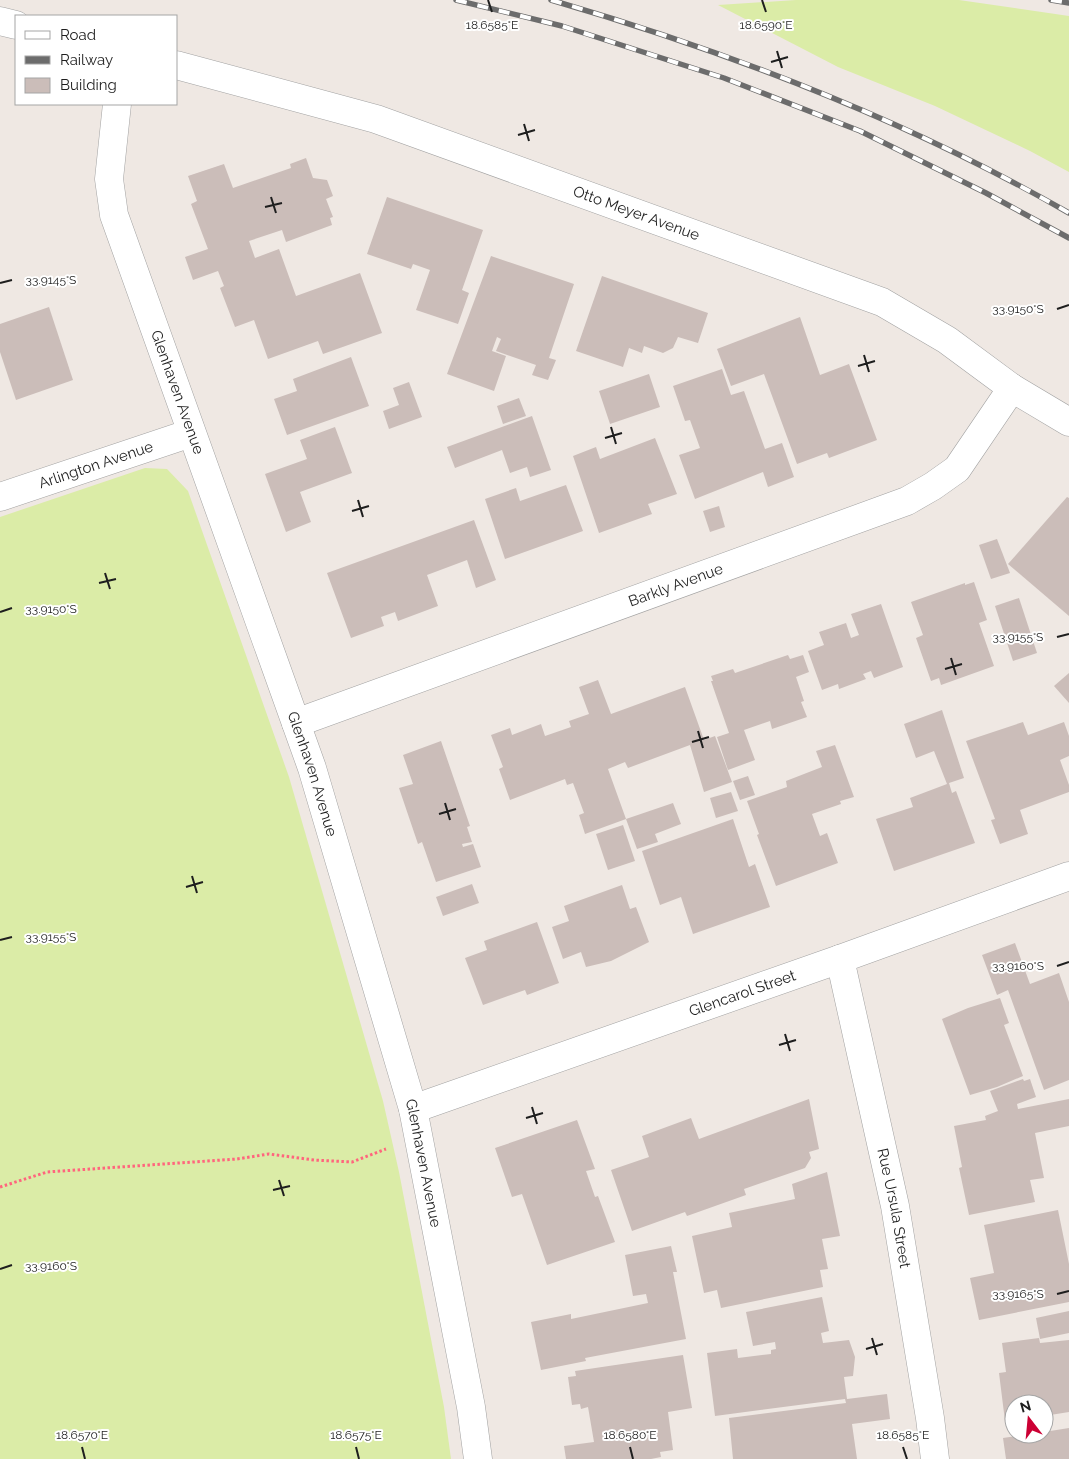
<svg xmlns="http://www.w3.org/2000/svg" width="1069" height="1459" font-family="Raleway,sans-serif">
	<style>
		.grass { fill: #dbeca7 }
		.building { fill: #cbbdb9 }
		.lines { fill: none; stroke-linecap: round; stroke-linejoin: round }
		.minor-casing { stroke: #a2a2a2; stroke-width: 29 }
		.path { stroke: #ff657d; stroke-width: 3; stroke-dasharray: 2.5 2.5; stroke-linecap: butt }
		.minor { stroke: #fff; stroke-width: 28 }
		.rail-casing { stroke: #6c6c6c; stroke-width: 5.5 }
		.rail { stroke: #fff; stroke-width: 4; stroke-dasharray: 11; stroke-linecap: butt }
		.ticks { fill: none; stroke: #1e1e1e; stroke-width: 2 }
		.labels { text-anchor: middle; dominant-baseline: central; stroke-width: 4; stroke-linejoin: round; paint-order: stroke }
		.street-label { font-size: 15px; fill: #1e1e1e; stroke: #fff }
		.ticks-label { font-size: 12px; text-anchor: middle; fill: #1e1e1e; stroke: #fff; stroke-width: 4; stroke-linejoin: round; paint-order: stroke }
	</style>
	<rect width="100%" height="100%" fill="#efe8e3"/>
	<!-- grass -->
	<g class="grass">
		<path d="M796,0H959L1069,16V172L1030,151L935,106L838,67L718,5Z"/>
		<path d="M145,468L167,469L188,491L289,777L383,1101L399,1172L444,1407L451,1459H0V517Z"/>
	</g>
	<!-- building -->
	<g class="building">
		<path d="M306,158L313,178L327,180L333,196L326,199L333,217L330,218L332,225L286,242L282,230L249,241L255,258L279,249L296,296L360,273L382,333L323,354L318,341L268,359L254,320L235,327L220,288L224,286L218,271L193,280L185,257L208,249L191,204L197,201L188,176L224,164L233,188L291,168L290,164Z"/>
		<path d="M387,197L483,230L462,290L469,293L458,324L416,310L430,270L413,264L411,269L367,254Z"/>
		<path d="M491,256L574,284L549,358L556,360L548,380L532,375L536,365L496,351L501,339L497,337L492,351L506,356L494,391L447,374Z"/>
		<path d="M602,276L708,313L698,343L678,337L673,348L663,353L644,346L642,353L629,348L623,367L576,351Z"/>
		<path d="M49,307L73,380L16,400L0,352V324Z"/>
		<path d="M800,317L820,375L849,364L877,440L829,458L827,453L797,464L764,374L731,386L717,349Z"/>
		<path d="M351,357L369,406L287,435L274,399L297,391L293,379Z"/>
		<path d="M722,369L731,395L744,391L765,449L782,443L794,477L768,487L763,472L695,499L679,455L700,448L690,420L685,421L673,386Z"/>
		<path d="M649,374L660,407L610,424L599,391Z"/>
		<path d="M409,382L422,417L389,429L383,411L399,405L393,388Z"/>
		<path d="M519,398L526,416L503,424L497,406Z"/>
		<path d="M532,416L551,470L530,477L527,467L510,473L502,450L455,468L447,447Z"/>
		<path d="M335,427L352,473L300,492L311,522L286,532L265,474L307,459L300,440Z"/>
		<path d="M655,438L677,494L648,504L652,514L599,533L573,456L596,447L600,459Z"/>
		<path d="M566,485L583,531L505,559L485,499L516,488L520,501Z"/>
		<path d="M1067,497L1069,498V616L1008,564Z"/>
		<path d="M719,506L725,527L710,532L703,511Z"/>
		<path d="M474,520L496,580L476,588L467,560L427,575L438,606L398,621L395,612L381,617L384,626L351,638L327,573Z"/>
		<path d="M997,539L1010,573L991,579L979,545Z"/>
		<path d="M974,582L987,620L979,623L994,666L941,685L939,678L931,681L916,638L923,635L911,602L965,583V585Z"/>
		<path d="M1019,598L1037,653L1013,661L995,606Z"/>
		<path d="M881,604L903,667L874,678L871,671L863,674L866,679L839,689L838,684L822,690L808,651L824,645L819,632L846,623L851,638L859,635L851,614Z"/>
		<path d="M788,655L790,659L803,655L809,672L796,677L804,701L801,702L807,717L772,729L770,721L744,730L755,760L728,770L717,737L729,733L711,681H713L711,676L733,669L735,673Z"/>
		<path d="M1069,673V703L1054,686Z"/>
		<path d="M598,680L611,714L685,687L704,740L715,736L732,782L704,792L690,745L628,768L625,762L608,769L626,819L585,834L579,815L584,813L573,783L567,785L565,779L510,800L499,769L503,767L491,735L510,728L512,735L541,724L545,736L571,727L569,721L589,714L579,687Z"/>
		<path d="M942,710L964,778L949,783L952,793L956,791L975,843L894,871L876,819L913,807L910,798L947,784L934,751L916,758L904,724Z"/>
		<path d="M1023,722L1028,735L1064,722L1069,736V756L1060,760L1069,785V792L1020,810L1028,834L1000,844L991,820L995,819L966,741Z"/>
		<path d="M441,741L470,826L467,827L472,842L462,844L463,847L473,844L481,867L436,882L422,842L418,844L399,788L413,784L403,755Z"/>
		<path d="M835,745L854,797L840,801L841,804L812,814L820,836L827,833L838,863L776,886L757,835L759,834L747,801L787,787L786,781L822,767L816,751Z"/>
		<path d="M748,776L755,795L740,800L733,781Z"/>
		<path d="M731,792L738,811L716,818L710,798Z"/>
		<path d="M673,803L681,824L655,834L658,842L637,849L626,819Z"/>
		<path d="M733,819L749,867L755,864L770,907L693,934L681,897L660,905L642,851Z"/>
		<path d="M623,825L635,861L608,870L596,834Z"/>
		<path d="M472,884L479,903L443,916L436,897Z"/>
		<path d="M622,885L630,909L636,907L649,942L611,961L586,967L581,952L563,959L552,927L569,921L564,906Z"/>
		<path d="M537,922L559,983L527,995L525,990L483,1005L465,958L487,950L484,941Z"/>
		<path d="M1015,943L1030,984L1059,973L1069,1002V1080L1044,1090L1008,990L997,995L982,955Z"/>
		<path d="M1000,998L1009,1023L1004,1025L1023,1076L997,1087L970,1095L942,1019L968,1008Z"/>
		<path d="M1023,1079L1024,1081L1030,1079L1036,1097L1017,1104L1018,1109L1069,1099V1126L1035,1133L1044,1178L1030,1180L1035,1202L969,1215L959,1168L962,1167L954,1126L986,1120L985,1116L998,1111L990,1091Z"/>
		<path d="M809,1099L819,1149L809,1152L811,1158L805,1168L744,1189L746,1195L687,1216L685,1212L632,1231L611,1170L649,1157L642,1136L691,1118L699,1139Z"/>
		<path d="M577,1120L595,1169L586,1171L595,1197L598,1196L615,1242L547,1265L522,1194L512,1197L495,1148Z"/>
		<path d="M827,1172L840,1236L822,1239L828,1269L820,1270L823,1287L721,1308L717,1290L704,1293L692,1236L732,1227L729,1213L795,1199L792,1184Z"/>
		<path d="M1058,1210L1069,1264V1302L979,1320L970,1278L994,1273L984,1225Z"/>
		<path d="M671,1246L677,1272H673L686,1339L585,1358L586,1361L541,1370L531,1322L571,1314V1319L648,1303L646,1294L633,1296L625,1255Z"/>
		<path d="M822,1297L829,1331L821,1333L823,1343L849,1340L855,1357L853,1376L844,1377L847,1399L887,1394L890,1419L852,1424L857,1459H733L729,1418L846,1403L845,1399L715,1416L707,1353L737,1349L738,1358L771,1354V1350L776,1349L775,1342L753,1346L746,1312Z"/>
		<path d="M1069,1311V1333L1040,1339L1036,1318Z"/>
		<path d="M1039,1338L1040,1343L1069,1340V1412L1044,1416V1404H1014V1420L1005,1421L999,1373L1006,1372L1002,1343Z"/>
		<path d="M683,1355L692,1408L668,1412L673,1450L660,1452L661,1457L651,1459H566L564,1446L594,1442L588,1407L581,1409L580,1404L572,1405L568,1377L576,1376L575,1371Z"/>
		<path d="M1069,1428V1459H1006L1003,1438L1031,1434H1044V1432Z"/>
	</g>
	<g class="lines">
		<defs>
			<g id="minor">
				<path d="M0,21L16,25"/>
				<path id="s1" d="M176,65L376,119L882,302L947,340L1012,388L1069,422"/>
				<path id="s2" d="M117,104L109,179L114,215L312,768L413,1109L471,1407L478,1459"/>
				<path id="s3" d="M0,497L191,433"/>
				<path id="s4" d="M296,723L907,501L933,486L957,469L1012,388"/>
				<path id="s5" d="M840,959L895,1206L930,1418L935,1459"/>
				<path id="s6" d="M413,1109L840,959L1069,876"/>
			</g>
		</defs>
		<!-- minor casing -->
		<use href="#minor" class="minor-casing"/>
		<!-- path -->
		<path class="path" d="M0,1187L47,1172L237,1159L269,1154L314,1160L352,1162L386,1149"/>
		<!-- minor -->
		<use href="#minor" class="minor"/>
		<defs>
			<g id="rail">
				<path d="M456,0L562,26L724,78L860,131L986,193L1069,238"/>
				<path d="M551,0C730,52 907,120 1069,213"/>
				<path d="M1051,0L1069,3"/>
			</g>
		</defs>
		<!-- rail casing -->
		<use href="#rail" class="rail-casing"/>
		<!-- rail -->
		<use href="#rail" class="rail"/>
	</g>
	<!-- ticks -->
	<path class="ticks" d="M488,0L492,12M762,0L766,12M777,51L782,68M771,62L788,57M524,124L529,141M518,135L535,130M271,197L276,213M265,207L282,203M0,283L12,280M1057,309L1069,305M864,355L869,372M858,366L875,361M611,427L616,444M605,438L622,433M358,500L363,517M352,511L369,506M105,573L110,589M99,583L116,579M0,612L12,608M1057,637L1069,634M951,658L956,675M945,669L962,664M698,731L703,748M692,742L709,737M445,803L450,820M439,814L456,809M192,876L197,893M186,887L203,882M0,940L12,937M1057,966L1069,962M785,1034L790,1051M779,1045L796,1040M532,1107L537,1124M526,1118L543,1113M279,1180L284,1196M273,1190L290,1186M0,1269L12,1265M1057,1294L1069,1291M872,1338L877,1355M866,1349L883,1344M82,1447L85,1459M356,1447L359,1459M630,1447L633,1459M903,1447L907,1459"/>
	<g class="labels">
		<!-- street labels -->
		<g class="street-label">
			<text stroke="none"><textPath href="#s1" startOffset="484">Otto Meyer Avenue</textPath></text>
			<text stroke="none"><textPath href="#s2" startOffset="300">Glenhaven Avenue</textPath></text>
			<text stroke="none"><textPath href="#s3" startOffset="101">Arlington Avenue</textPath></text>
			<text stroke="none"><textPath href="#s4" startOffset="404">Barkly Avenue</textPath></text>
			<text stroke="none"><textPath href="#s2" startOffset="705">Glenhaven Avenue</textPath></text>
			<text stroke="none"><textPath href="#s6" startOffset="349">Glencarol Street</textPath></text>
			<text stroke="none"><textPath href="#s2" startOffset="1110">Glenhaven Avenue</textPath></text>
			<text stroke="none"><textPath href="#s5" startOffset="255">Rue Ursula Street</textPath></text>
		</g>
	</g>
	<g class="ticks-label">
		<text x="492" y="29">18.6585°E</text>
		<text x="766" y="29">18.6590°E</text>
		<text x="51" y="284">33.9145°S</text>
		<text x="1018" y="313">33.9150°S</text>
		<text x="51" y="613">33.9150°S</text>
		<text x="1018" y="641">33.9155°S</text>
		<text x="51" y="941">33.9155°S</text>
		<text x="1018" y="970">33.9160°S</text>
		<text x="51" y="1270">33.9160°S</text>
		<text x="1018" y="1298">33.9165°S</text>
		<text x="82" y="1439">18.6570°E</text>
		<text x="356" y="1439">18.6575°E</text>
		<text x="630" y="1439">18.6580°E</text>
		<text x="903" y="1439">18.6585°E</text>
	</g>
	<!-- legend -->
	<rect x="15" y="15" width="162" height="90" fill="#ffffff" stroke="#a5a5a5"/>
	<rect x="25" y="31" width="25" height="8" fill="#ffffff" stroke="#a5a5a5"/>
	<text x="60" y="40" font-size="15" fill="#1e1e1e">Road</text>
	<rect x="25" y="56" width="25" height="8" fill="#6c6c6c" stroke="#a5a5a5"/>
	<text x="60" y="65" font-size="15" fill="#1e1e1e">Railway</text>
	<rect x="25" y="78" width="25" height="15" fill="#cbbdb9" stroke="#a5a5a5"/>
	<text x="60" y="90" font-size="15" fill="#1e1e1e">Building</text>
	<!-- north arrow -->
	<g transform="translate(1029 1419) rotate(344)"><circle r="24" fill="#ffffff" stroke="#a5a5a5"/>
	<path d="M0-4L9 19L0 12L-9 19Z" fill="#cc0034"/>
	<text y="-8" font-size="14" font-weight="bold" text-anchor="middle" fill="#1e1e1e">N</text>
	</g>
</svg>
